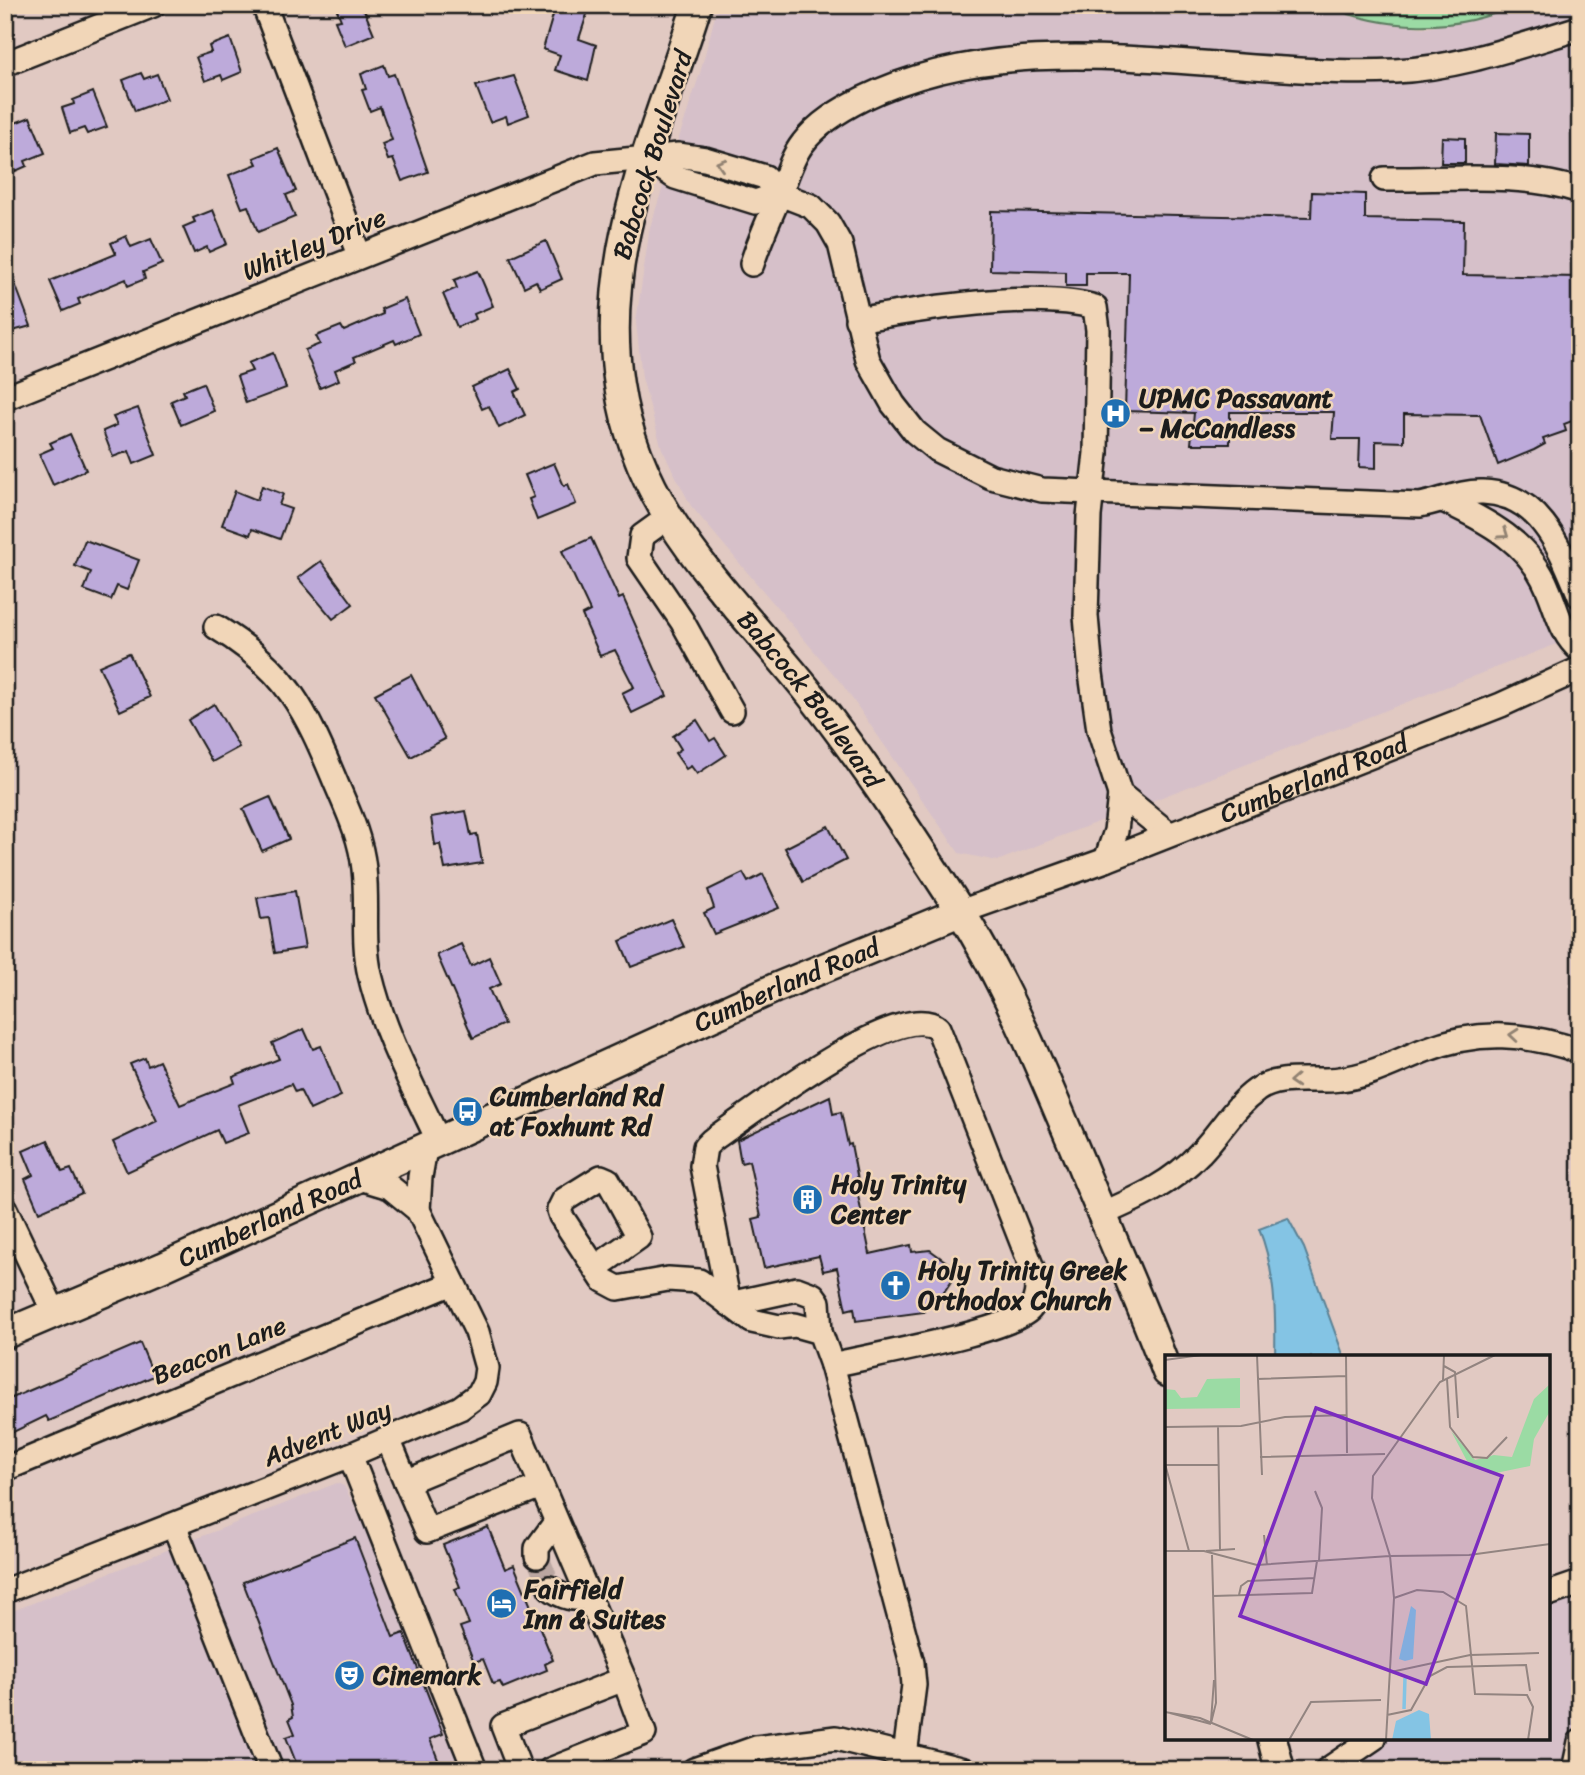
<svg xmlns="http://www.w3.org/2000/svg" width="1585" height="1775" font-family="Sriracha,sans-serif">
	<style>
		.built { fill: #d6c0c9 }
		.green { fill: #9bdba4; stroke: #5c7c60; stroke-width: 2 }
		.water { fill: #84c4e4; stroke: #5a8194; stroke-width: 2 }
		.building { fill: #bdaada; stroke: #1c1c1c; stroke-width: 2 }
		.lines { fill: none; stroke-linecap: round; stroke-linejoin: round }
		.minor-tunnel { stroke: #baa6a1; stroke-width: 23; stroke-dasharray: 23 11; stroke-linecap: butt }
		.minor-casing { stroke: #1c1c1c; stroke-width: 28 }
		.major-casing { stroke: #1c1c1c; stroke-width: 33 }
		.minor { stroke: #f1d6b8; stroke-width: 23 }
		.major { stroke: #f1d6b8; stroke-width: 28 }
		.oneway { stroke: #918272 }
		.labels { text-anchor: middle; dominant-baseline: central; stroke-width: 5; stroke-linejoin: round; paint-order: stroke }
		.street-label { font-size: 26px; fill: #1c1c1c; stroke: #f1d6b8 }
		.poi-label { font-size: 26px; font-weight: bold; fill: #1c1c1c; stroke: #f1d6b8; text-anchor: start }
		.inset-river { fill: none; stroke: #84c4e4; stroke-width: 3.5 }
		.inset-road { fill: none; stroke: #928480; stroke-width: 2 }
		.view { fill: #7b2cbf; fill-opacity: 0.15; stroke: #7b2cbf; stroke-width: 3.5 }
		.inset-edge { fill: none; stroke: #1c1c1c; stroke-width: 3.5 }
	</style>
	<rect width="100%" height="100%" fill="#e1c9c2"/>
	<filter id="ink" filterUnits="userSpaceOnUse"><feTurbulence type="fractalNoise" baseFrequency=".0143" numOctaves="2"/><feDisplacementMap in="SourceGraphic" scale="14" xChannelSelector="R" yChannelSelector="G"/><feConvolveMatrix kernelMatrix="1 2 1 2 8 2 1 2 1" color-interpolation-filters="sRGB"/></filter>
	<g filter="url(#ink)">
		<!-- built -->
		<g class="built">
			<path d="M718,5H1324L1354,17L1426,28L1498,13L1515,5H1580V635L997,861L959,853L842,684L691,506L662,449L642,378L636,322L650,227L700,73Z"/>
			<path d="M337,1483L344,1486L368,1532L465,1770H5V1614Z"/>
			<path d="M1580,1583V1770H1327L1374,1738H1548V1594Z"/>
		</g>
		<!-- green -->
		<path class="green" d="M1324,5H1515C1454,34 1384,30 1324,5Z"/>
		<!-- water -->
		<path class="water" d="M1288,1218L1304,1248L1344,1357H1275C1276,1314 1275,1268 1259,1229Z"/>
		<!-- building -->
		<g class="building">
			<path d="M335,5H362L374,34L345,46L335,21L341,20Z"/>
			<path d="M556,5H590L579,39L596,45L588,81L555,70L560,55L543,49Z"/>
			<path d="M230,38L242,72L223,80L221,75L205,81L196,57L211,52L209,46Z"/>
			<path d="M384,65L388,76L394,74L428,172L402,181L393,159L388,160L382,144L392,140L380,107L370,111L362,90L366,89L361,74Z"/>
			<path d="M141,73L144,79L157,74L167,99L135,111L123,80Z"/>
			<path d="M514,76L529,115L508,123L506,116L490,122L476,86Z"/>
			<path d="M93,92L107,127L87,134L84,128L70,133L62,108L74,104L73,100Z"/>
			<path d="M30,117L45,153L25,161L27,166L9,174L5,164V127Z"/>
			<path d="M1496,133L1529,134V166L1495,164Z"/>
			<path d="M1442,137L1465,138V163H1441Z"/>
			<path d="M278,148L296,191L286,195L295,217L258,232L248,206L242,208L229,175L257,164L254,158Z"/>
			<path d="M1312,192L1365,194V219L1464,221L1463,275L1580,277V418L1564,424L1566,431L1543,439L1545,444L1534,450L1498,465L1480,415L1404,414V442L1376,441V468L1359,467L1360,439H1332L1334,412H1230V444H1191L1194,413L1125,411L1129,273H1086V286H1066V272L990,270L991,211L1311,218Z"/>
			<path d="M213,210L227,244L209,252L207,247L194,253L183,227L195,222L193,218Z"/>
			<path d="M126,236L131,247L151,239L162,264L143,272L145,279L128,286L126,279L78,299L80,304L63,311L50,281L116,254L111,243Z"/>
			<path d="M546,241L562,279L540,289L536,281L524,287L510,257Z"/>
			<path d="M478,271L493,306L474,314L476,319L457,327L443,294L457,288L454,280Z"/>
			<path d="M14,281L31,326L5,333V284Z"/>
			<path d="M405,299L419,334L396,344L394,340L354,357L356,361L335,370L339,380L320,388L305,350L320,344L316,336L341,326L344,331L383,314L381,309Z"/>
			<path d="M273,353L286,388L246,403L237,376L252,371L248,363Z"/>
			<path d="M510,369L520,389L514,392L525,415L499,428L489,406L482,409L472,387Z"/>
			<path d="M203,383L214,411L181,425L171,401L185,395L183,391Z"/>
			<path d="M138,408L156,455L134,464L129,451L113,457L103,431L117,425L113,417Z"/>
			<path d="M70,434L86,470L53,485L39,454L53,448L50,443Z"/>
			<path d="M554,463L564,486L568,484L576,504L537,520L529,499L534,497L525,475Z"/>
			<path d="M262,486L283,494L279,505L291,509L280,539L252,529L250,535L222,525L235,491L257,500Z"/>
			<path d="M591,538L619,599L623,597L667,696L632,713L622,693L634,687L615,650L600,656L582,615L590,611L562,551Z"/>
			<path d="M85,540L139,560L127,590L117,586L111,600L84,590L91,572L75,566Z"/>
			<path d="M321,561L353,604L333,619L298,578Z"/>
			<path d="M129,653L150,697L120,711L99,666Z"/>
			<path d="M411,675L445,739L411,757L375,694Z"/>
			<path d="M214,704L239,747L212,762L188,720Z"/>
			<path d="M697,720L710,741L715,738L726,755L697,774L691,766L686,769L675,753L681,749L673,736Z"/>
			<path d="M270,797L289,839L262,851L243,809Z"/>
			<path d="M466,811L471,835L477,834L482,863L445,869L440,844L435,845L431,817Z"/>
			<path d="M828,826L846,860L803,882L785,848Z"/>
			<path d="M743,873L748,882L763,874L779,908L714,934L704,913L714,908L708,890Z"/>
			<path d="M295,891L305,948L275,953L269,918L261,919L257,898Z"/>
			<path d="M671,919L684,947L631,967L620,941Z"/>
			<path d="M461,944L471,966L489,957L501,984L489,989L504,1024L473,1038L437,955Z"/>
			<path d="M304,1029L313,1049L321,1046L341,1096L310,1110L300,1090L295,1092L291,1084L238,1105L249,1133L223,1143L217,1130L127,1172L113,1142L157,1121L130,1064L145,1058L148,1066L159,1061L180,1105L235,1083L233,1077L279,1059L272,1043Z"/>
			<path d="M830,1096L833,1114L841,1112L848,1145L851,1144L858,1180L855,1181L870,1254L911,1245L912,1252L930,1250L948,1263L952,1280L942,1295L943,1300L923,1306L924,1312L856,1321L854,1308L846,1310L837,1268L823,1271L819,1256L764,1268L753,1219L761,1217L749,1161L741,1163L737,1140Z"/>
			<path d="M48,1140L62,1172L71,1169L82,1193L39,1212L25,1179L33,1175L23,1151Z"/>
			<path d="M140,1343L154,1376L49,1421L46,1416L5,1436V1401Z"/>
			<path d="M488,1527L505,1569L514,1565L553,1660L545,1664L547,1670L503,1688L500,1682L493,1684L483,1659L474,1662L460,1627L469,1624L455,1589L460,1587L443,1545Z"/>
			<path d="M355,1538L393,1637L404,1633L443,1734L430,1739L442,1770H299L286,1737L295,1734L289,1719L293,1717L291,1705L243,1582Z"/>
		</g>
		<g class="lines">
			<!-- minor-tunnel -->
			<path class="minor-tunnel" d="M537,1556L550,1588"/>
			<defs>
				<g id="minor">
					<path d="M264,5L359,255"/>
					<path d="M5,64L153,5"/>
					<path d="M647,158L675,177L755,202L780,194"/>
					<path d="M1384,179C1444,180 1523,171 1580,191"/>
					<path d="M752,264C760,238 771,216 781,191C787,175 792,157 803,143C818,123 840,110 862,99C1023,19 1223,79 1395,71C1459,68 1519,46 1580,28"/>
					<path d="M857,320C921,309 1034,290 1095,307L1098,330L1096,453L1089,516L1086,616L1091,673L1099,730L1120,794L1169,834"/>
					<path d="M5,398L595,163L678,155L705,159L765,177L780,194L811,206L828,223L840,244L868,360L893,404L915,432L937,450L991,477L1042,490L1420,505C1441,501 1462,491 1483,492C1542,494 1561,551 1580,596"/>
					<path d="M1445,501C1488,522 1529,542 1548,589C1558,612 1561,634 1580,650"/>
					<path d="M667,518L642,536L639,558L682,621L732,711"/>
					<path d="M216,627C287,670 305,709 336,783C348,811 361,838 364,869C368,904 362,941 370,975C384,1034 414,1088 439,1142"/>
					<path d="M1106,860L1116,831L1120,794"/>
					<path id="s1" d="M960,912L1106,860L1501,705L1580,669"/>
					<path d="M5,1209L55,1314"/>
					<path d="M418,1210L420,1177L425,1149"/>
					<path d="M1102,1214C1139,1198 1172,1183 1200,1153C1220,1133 1233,1107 1257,1090C1281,1074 1313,1083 1340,1079C1370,1076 1397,1061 1425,1050C1479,1029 1526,1033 1580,1051"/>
					<path d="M595,1268L639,1237L608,1180L601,1177L564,1200L559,1210L561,1216L603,1280L618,1288L668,1279L699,1281L752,1321L779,1327L795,1325L820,1332L832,1365L912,1663L914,1685L905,1755"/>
					<path d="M820,1332L818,1302L813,1295L797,1289L729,1304L702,1166L705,1147L712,1140C749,1115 899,997 938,1028L1036,1278C1038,1288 1037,1301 1030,1309C1010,1332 868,1356 832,1365"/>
					<path d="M388,1439L406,1482L520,1435L624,1679L503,1726L520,1770"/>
					<path d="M350,1455L475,1770"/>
					<path d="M5,1469L453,1283"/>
					<path d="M406,1482L427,1531L541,1486"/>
					<path d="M174,1525L271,1770"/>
					<path d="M537,1556V1548L556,1522"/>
					<path d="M550,1588C563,1598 573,1600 589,1597"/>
					<path d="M5,1591L348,1456L460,1408L479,1394L485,1382L487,1368L477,1332L418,1210L390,1187L360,1178"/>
					<path d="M1548,1594L1580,1583"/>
					<path d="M550,1770L644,1733L624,1679"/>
					<path d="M694,1770L756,1748L836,1738L964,1770"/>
					<path d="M1327,1770L1374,1738"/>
					<path d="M1574,1770L1580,1742"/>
				</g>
				<g id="major">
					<path id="s2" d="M697,5C658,130 598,251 619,385C639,520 736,599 815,700C867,767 913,838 959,909C1008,987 1043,1074 1079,1159C1108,1230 1140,1300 1167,1372"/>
					<path id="s3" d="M5,1334L163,1267L775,988L960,912"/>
					<path d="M1272,1738L1280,1770"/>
				</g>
			</defs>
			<!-- minor casing -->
			<use href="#minor" class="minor-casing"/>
			<!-- major casing -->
			<use href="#major" class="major-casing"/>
			<!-- minor -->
			<use href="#minor" class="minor"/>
			<!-- major -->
			<use href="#major" class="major"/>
		</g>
		<!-- one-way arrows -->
		<defs><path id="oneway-chevron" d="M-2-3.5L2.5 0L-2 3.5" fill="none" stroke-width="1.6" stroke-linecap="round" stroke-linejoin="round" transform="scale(1.75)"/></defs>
		<g class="oneway">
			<use href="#oneway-chevron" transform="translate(721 164) rotate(-163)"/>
			<use href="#oneway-chevron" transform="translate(1504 534) rotate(35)"/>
			<use href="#oneway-chevron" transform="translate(1514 1035) rotate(-175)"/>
			<use href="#oneway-chevron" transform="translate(1294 1081) rotate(177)"/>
		</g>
	</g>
	<!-- icons -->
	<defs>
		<symbol id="hospital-disc" viewBox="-11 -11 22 22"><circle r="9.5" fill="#1f6fb2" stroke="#f1d6b8"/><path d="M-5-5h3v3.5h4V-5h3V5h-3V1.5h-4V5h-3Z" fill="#fff"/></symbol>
		<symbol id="bus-disc" viewBox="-11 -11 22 22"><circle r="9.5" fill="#1f6fb2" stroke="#f1d6b8"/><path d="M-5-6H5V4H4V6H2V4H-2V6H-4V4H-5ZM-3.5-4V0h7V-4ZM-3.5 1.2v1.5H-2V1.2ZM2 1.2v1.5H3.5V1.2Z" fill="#fff"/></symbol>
		<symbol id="building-disc" viewBox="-11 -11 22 22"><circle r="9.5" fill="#1f6fb2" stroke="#f1d6b8"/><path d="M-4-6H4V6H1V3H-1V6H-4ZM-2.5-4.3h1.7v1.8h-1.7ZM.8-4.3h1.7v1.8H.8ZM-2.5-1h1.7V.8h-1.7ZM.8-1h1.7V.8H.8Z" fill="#fff"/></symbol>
		<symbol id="church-disc" viewBox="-11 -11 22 22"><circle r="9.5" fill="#1f6fb2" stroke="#f1d6b8"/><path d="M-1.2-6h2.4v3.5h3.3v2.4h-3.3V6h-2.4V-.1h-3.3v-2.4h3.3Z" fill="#fff"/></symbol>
		<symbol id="hotel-disc" viewBox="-11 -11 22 22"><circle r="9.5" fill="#1f6fb2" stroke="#f1d6b8"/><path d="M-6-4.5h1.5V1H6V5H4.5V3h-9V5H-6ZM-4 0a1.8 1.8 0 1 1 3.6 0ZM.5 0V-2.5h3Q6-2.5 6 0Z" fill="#fff"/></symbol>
		<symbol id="theatre-disc" viewBox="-11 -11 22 22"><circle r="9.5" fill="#1f6fb2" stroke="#f1d6b8"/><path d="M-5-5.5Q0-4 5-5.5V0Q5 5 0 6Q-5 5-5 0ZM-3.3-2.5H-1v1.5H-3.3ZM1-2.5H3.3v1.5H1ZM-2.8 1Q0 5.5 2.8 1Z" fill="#fff"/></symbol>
	</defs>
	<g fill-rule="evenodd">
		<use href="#hospital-disc" x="1098" y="396" width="35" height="35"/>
		<use href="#bus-disc" x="450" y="1094" width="35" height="35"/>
		<use href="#building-disc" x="790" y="1182" width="35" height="35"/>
		<use href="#church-disc" x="878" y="1268" width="35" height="35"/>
		<use href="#hotel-disc" x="484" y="1586" width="35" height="35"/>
		<use href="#theatre-disc" x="332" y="1658" width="35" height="35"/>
	</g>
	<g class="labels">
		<!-- street labels -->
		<g class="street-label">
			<text transform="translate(652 155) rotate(-73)">Babcock Boulevard</text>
			<text transform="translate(314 244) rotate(-22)">Whitley Drive</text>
			<text stroke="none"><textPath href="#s2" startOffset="765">Babcock Boulevard</textPath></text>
			<text stroke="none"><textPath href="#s1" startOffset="378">Cumberland Road</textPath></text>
			<text stroke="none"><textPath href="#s3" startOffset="856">Cumberland Road</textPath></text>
			<text stroke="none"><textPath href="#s3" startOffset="289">Cumberland Road</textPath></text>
			<text transform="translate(219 1350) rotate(-22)">Beacon Lane</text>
			<text transform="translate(327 1433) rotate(-22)">Advent Way</text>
		</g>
		<!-- poi labels -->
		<g class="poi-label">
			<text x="1139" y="398">UPMC Passavant<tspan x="1139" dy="30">– McCandless</tspan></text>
			<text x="490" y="1096">Cumberland Rd<tspan x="490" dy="30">at Foxhunt Rd</tspan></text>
			<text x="831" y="1184">Holy Trinity<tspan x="831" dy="30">Center</tspan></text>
			<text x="918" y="1270">Holy Trinity Greek<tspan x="918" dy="30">Orthodox Church</tspan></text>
			<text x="524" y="1589">Fairfield<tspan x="524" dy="30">Inn &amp; Suites</tspan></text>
			<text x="373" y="1675">Cinemark</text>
		</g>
	</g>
	<!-- overview -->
	<g transform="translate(1165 1355)">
		<rect width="385" height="385" fill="#e1c9c2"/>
		<path d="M75,23V53L0,54V34L10,35L16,43L32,42L42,24ZM385,29V56L369,84L365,111L326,119L302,106L286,76L310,105L329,100L347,102L369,44Z" fill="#9bdba4"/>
		<path d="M246,251L251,255L248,304L240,306L234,304ZM254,355L264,359L266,385H227L231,366Z" fill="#84c4e4"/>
		<path class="inset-river" d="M239,354L240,323"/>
		<path class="inset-road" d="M92,0L97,120M181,0L182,98M0,5L36,0M279,11L290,17L293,63M92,24L181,21M282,24L285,72L308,102L322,103L342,82M278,25L279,0M53,71L55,195M0,72L76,71L120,62L182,60M95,102L220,99M0,109L24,196M0,110H54M150,136L157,153L154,206M99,180L102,210M0,196H39L92,210L225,201M41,196L70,194M225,201L304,200L385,189M74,240L76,231L83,226L150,223M48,241L147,238L152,206M229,243L252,235L278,237L301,251L310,339L362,340L368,352L363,385M226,317L305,300L374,298M0,357L35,363L88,385M5,358L46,369M222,360L246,355L265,321L282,312L361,310L365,336M46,366L49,325M46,368L51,348L47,200M124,385L146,347L216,345M221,385L229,243L225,201L207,143L208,121L275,27L330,0"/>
		<path class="view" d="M151,53L337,121L261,329L75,261Z"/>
		<rect width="385" height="385" class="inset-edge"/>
	</g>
	<!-- margin -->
	<rect width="1585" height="1775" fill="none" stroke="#f1d6b8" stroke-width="28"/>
	<rect x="14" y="14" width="1557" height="1747" fill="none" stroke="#1c1c1c" stroke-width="2.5" filter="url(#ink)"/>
</svg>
